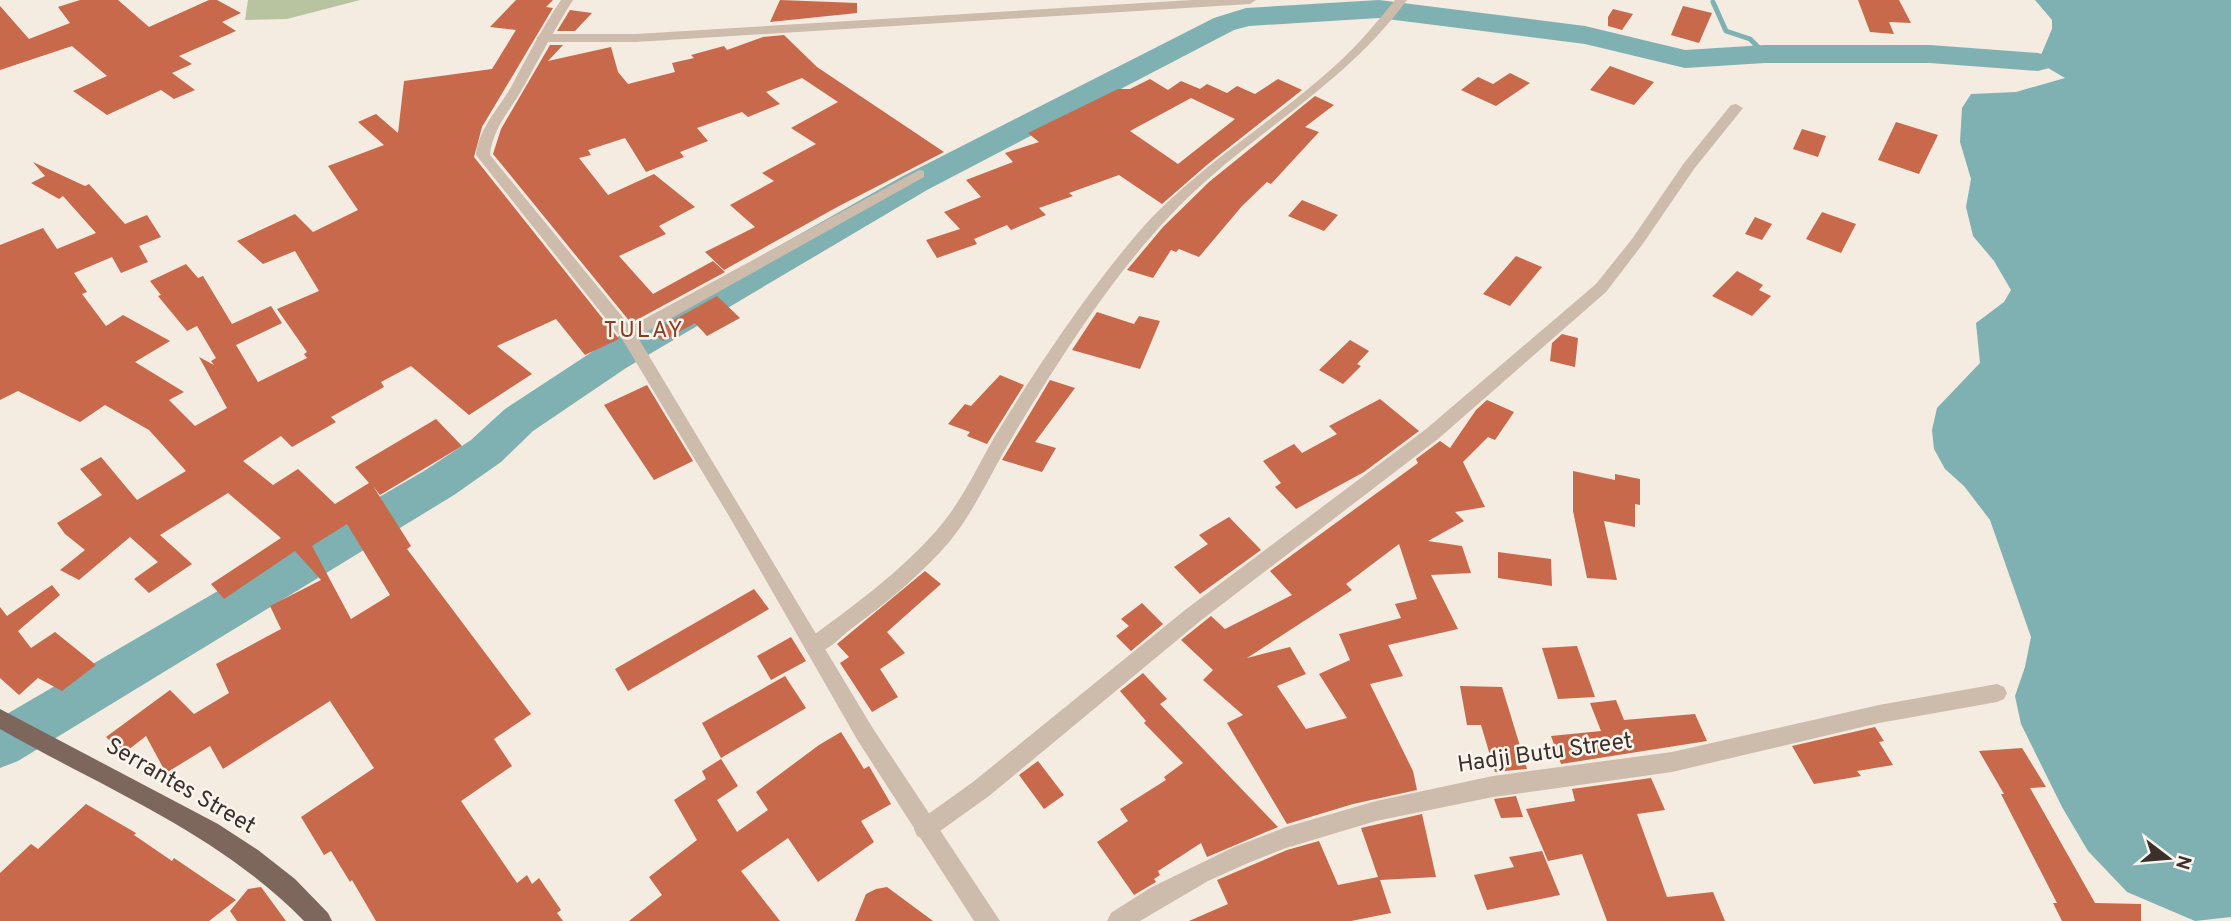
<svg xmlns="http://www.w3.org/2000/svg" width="2231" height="921" font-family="Overpass,sans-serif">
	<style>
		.green { fill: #b8c4a0 }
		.water { fill: #7fb0b2 }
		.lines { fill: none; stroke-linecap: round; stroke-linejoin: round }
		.stream { stroke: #7fb0b2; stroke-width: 5 }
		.river { fill: #7fb0b2; fill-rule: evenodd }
		.building { fill: #c8694b; fill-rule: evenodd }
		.minor { fill: #cdbbac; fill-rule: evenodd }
		.tertiary { fill: #cdbbac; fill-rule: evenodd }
		.primary { fill: #7d675c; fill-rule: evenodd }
		.labels { text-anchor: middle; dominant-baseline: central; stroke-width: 5; stroke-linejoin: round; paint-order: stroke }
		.quarter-label { font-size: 23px; letter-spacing: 2px; fill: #8c3b22; stroke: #fbf5ee }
		.near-street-label { font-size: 23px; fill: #3b302b; stroke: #fbf5ee }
	</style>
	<rect width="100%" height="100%" fill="#f4ebe1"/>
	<!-- green -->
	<path class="green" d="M248,0H360L287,19L245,20Z"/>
	<!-- water -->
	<path class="water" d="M2035,0H2231V917L2195,921L2127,892L2088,851L2062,807L2021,724L2015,696L2025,667L2031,637L1990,520L1964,486L1945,469L1934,449L1932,430L1937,408L1980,363L1976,323L2004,302L2011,290L1994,261L1973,236L1966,207L1971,179L1960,142L1962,108L1971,94L2016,92L2065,78L2038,62L2052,29V20Z"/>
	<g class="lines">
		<!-- stream -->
		<path class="stream" d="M1713,2L1726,31L1750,39L1765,54"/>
		<!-- river -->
		<path class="river" d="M1379,0L1585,26L1685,50L1765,45H1930L2038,53L2049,56L2053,62L2049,68L2038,71L1930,63H1765L1685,68L1585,44L1379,18L1249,26L1234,30L927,190L626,368L533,431L501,462L454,495L18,761L0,768V718L424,471L471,440L505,409L598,348L903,176L1214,18L1246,8Z"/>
	</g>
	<!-- building -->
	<g class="building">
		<path d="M80,0H118L149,27L209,0H217L241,13L222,22L236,31L179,56L192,64L172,73L195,90L174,99L161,90L107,115L73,91L107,76L72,46L0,70V6L29,39L70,23L58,7Z"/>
		<path d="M516,0H553L546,7L553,8L482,127L474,157L619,339L585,355L556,319L497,346L532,374L469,415L411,366L381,382L384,387L331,417L336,422L292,447L281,436L243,461L273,485L298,469L335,504L369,483L355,467L436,419L462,446L380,495L373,486L411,546L407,549L531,714L494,739L512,766L461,801L517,883L527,875L532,884L539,878L561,910L557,913L563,921H376L352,880L350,882L331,851L324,855L301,817L374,768L330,701L223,769L210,746L166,773L146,736L123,754L106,737L170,690L194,714L229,693L216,664L281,629L270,606L321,580L295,551L224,599L211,584L281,538L228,493L160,535L192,564L149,593L134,579L158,562L130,537L79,580L60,570L85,550L65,534L57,523L102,495L80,469L101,457L137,500L186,471L149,430L105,405L80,422L18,391L0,400V245L43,228L57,249L96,233L63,196L59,199L31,183L45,176L33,162L85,186L89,184L125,224L147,215L161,237L139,246L148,262L121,273L112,257L74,273L87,292L82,294L106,326L123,315L170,341L135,362L184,392L169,400L195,426L227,408L199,357L214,365L211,361L216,358L197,326L187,331L158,296L161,295L150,281L186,264L198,278L203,276L232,324L271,306L282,323L236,345L258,382L307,358L304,354L307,352L277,309L319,291L295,251L263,264L237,241L295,214L313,232L358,210L328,166L384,145L358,122L376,114L398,133L404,81L492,69L516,30L490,27ZM347,524L390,595L351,619L312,546Z"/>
		<path d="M780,0L857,3V13L770,22Z"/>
		<path d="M1858,0H1899L1911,23L1889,22L1894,34L1870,32Z"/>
		<path d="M1683,6L1712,13L1699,43L1671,35Z"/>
		<path d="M1613,9L1633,14L1622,30L1608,26V17Z"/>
		<path d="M570,10L592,13L575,31H557Z"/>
		<path d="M784,35L817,67L944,152L839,206L724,270L705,252L755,227L730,205L774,181L762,173L816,144L791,128L838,102L802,78L766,92L780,104L748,117L742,112L697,128L708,141L680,152L684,157L646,172L625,138L588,150L591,155L579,158L608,195L654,174L695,207L659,226L666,234L619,256L653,294L713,261L725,272L631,323L493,154L501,129L550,45H563L548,61L611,47L618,72L628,84L675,72L672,63L694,58L691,55L724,46L727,50L763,37Z"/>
		<path d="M1610,66L1654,82L1634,105L1590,90Z"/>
		<path d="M1510,73L1530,83L1496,106L1461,90L1478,77L1493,84Z"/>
		<path d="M1150,79L1168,90L1181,81L1200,89L1207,84L1227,93L1237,86L1255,94L1278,79L1302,90L1208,164L1162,204L1119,175L1069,193L1073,196L1039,208L1046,215L1011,230L1007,225L974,239L977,244L937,258L926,240L960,229L944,212L981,197L966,180L1013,162L1005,153L1039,142L1028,133L1118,89H1130ZM1191,98L1235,119L1178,164L1130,131Z"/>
		<path d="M1315,96L1334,105L1305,127L1319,132L1271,184L1267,182L1242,206L1199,257L1179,249L1176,252L1171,250L1153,278L1127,270L1163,227L1209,182Z"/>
		<path d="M1896,122L1938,135L1919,174L1878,160Z"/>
		<path d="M1802,129L1826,136L1818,157L1793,149Z"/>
		<path d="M1302,200L1338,215L1324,231L1288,216Z"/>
		<path d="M1822,212L1856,224L1841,253L1806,239Z"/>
		<path d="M1755,217L1772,224L1762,240L1745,234Z"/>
		<path d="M1516,256L1542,267L1510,306L1483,294Z"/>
		<path d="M1737,271L1763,285L1759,290L1771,296L1752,316L1712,296Z"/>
		<path d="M717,296L740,318L707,336L695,323L663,341L652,332Z"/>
		<path d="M1097,312L1134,324L1139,316L1160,321L1140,369L1072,350Z"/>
		<path d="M1562,334L1578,338L1575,367L1550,361L1552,343Z"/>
		<path d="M1350,340L1369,351L1357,364L1361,366L1343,384L1319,370Z"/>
		<path d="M1000,375L1024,385L987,444L967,436L970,432L948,424L965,404L971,406Z"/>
		<path d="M1050,380L1075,388L1035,442L1056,448L1042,472L1002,460Z"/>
		<path d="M647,385L693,461L654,480L604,405Z"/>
		<path d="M1380,399L1419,431L1364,472L1296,509L1275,487L1281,483L1263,461L1294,444L1302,453L1337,434L1329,426Z"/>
		<path d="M1487,400L1514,412L1495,440L1488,437L1463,462L1485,507L1455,512L1464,521L1428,541L1462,546L1471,573L1431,575L1458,629L1388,645L1403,676L1370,684L1413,771L1417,790L1353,804L1287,824L1227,723L1243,715L1203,680L1213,670L1181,640L1211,616L1225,629L1292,595L1270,571L1418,463L1416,459L1440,441L1450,448L1476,410ZM1399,544L1417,599L1395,604L1401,618L1339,634L1350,660L1319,674L1347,718L1306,729L1277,686L1306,674L1290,647L1247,658L1352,590L1346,584Z"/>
		<path d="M1573,471L1615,480V474L1640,479V505L1635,504V527L1604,521L1617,580L1587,578L1573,511Z"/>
		<path d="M1229,517L1261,550L1200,594L1174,567L1208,544L1199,535Z"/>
		<path d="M1498,552L1551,559L1552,586L1498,578Z"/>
		<path d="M925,571L941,584L887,632L905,653L880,669L898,697L872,712L840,663L849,657L837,644Z"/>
		<path d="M52,585L60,595L18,631L31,648L55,632L96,665L62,691L38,678L19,695L0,678V607L7,616Z"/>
		<path d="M754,589L769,609L628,691L615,669Z"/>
		<path d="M1142,603L1163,624L1131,651L1116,636L1129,626L1121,619Z"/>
		<path d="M791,637L806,661L771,680L757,656Z"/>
		<path d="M1577,646L1595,697L1558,699L1542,648Z"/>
		<path d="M1143,673L1167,699L1160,704L1278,827L1207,857L1201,843L1158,871L1160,875L1154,879L1156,882L1134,895L1097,842L1128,821L1120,809L1166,780L1164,777L1183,763L1144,723L1146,721L1120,691Z"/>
		<path d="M785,676L806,708L721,758L702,723Z"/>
		<path d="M1460,686L1502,687L1527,769L1495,772L1481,725H1467Z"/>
		<path d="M1616,700L1624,720L1695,714L1707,741L1561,764L1551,736L1601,731L1590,703Z"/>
		<path d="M1875,727L1884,741L1879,742L1893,765L1857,771L1861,776L1814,784L1792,746Z"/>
		<path d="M841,732L864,769L869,766L891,804L861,821L874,842L818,882L788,838L741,871L780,921H629L662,895L649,877L697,840L674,800L706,779L702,771L721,759L738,786L717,800L737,832L768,810L756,792L819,745Z"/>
		<path d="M2022,748L2046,787L2030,788L2095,903L2141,904V921H2062L2053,903H2057L2001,794H2004L1979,751Z"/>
		<path d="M1038,761L1064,795L1044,809L1019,775Z"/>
		<path d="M1651,778L1665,810L1637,814L1667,897L1713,892L1725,921H1607L1582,854L1548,861L1526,809L1575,801L1572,789Z"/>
		<path d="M1516,796L1523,817L1501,818L1494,799Z"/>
		<path d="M86,804L136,833L134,835L172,861L174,858L236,900L209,921H0V873L31,844L38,849Z"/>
		<path d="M1422,814L1436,877L1380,880L1391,913L1351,921H1189L1228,904L1217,880L1287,850L1319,841L1338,885L1378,877L1361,828Z"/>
		<path d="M1542,851L1560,895L1487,910L1474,875L1514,867L1509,857Z"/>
		<path d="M261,887L286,921H237L230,911L248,889Z"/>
		<path d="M887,887L933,921H855L866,894L876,889Z"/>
	</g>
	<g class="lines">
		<!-- minor -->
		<g class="minor">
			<path d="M1192,0H1256L1250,4L636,42H542L536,38L542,34H636Z"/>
			<path d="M1395,0H1407C1351,76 1276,119 1207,180C1142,237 1092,310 1046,382C1031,406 1016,430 1002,455C986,484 971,515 950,541C922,574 886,603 851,629C839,638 823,658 807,652L804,646L807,640C852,607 899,573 936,531C963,501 979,462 1000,428C1042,360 1086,294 1137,234C1196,166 1273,123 1338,63C1359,44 1377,22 1395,0Z"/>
			<path d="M1736,104L1743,108L1694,169L1642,245L1606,292L1438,439L1199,622L989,796L933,836L925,840L917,836L914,829L917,822L973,782L1185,610L1426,429L1596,284L1632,239L1684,163L1731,105Z"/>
			<path d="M919,170L924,171V177L634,339H622L620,335L622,331Z"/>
			<path d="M1997,684L2004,687L2007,693L2004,699L1997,702L1879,723L1672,772L1493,797L1376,821L1286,848L1248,863L1208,881L1140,921H1107L1111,913L1150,888L1234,847L1286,827L1376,801L1493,776L1672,752L1879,705Z"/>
		</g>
		<!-- tertiary -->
		<path class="tertiary" d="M561,0H573C555,28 540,57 524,86C512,108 492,129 490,155L634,331L872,727L1000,921H974L858,741L729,516L622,339L476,155C478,130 498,109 511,87C527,57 542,28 561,0Z"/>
		<!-- primary -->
		<path class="primary" d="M0,709L218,824L258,850L295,879L328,913L332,921H304C218,833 105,789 0,729Z"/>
	</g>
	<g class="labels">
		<!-- quarter labels -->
		<g class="quarter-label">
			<text x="644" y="331">TULAY</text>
		</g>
		<!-- near-street labels -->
		<g class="near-street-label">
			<text transform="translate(1545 754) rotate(-8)">Hadji Butu Street</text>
			<text transform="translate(180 787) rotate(30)">Serrantes Street</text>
		</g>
	</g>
	<!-- north arrow -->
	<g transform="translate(2168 858) rotate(106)" stroke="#fbf5ee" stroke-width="5" paint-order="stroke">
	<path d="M0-5L12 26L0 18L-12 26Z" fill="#3b302b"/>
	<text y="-10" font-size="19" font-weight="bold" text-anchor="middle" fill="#3b302b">N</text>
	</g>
</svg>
